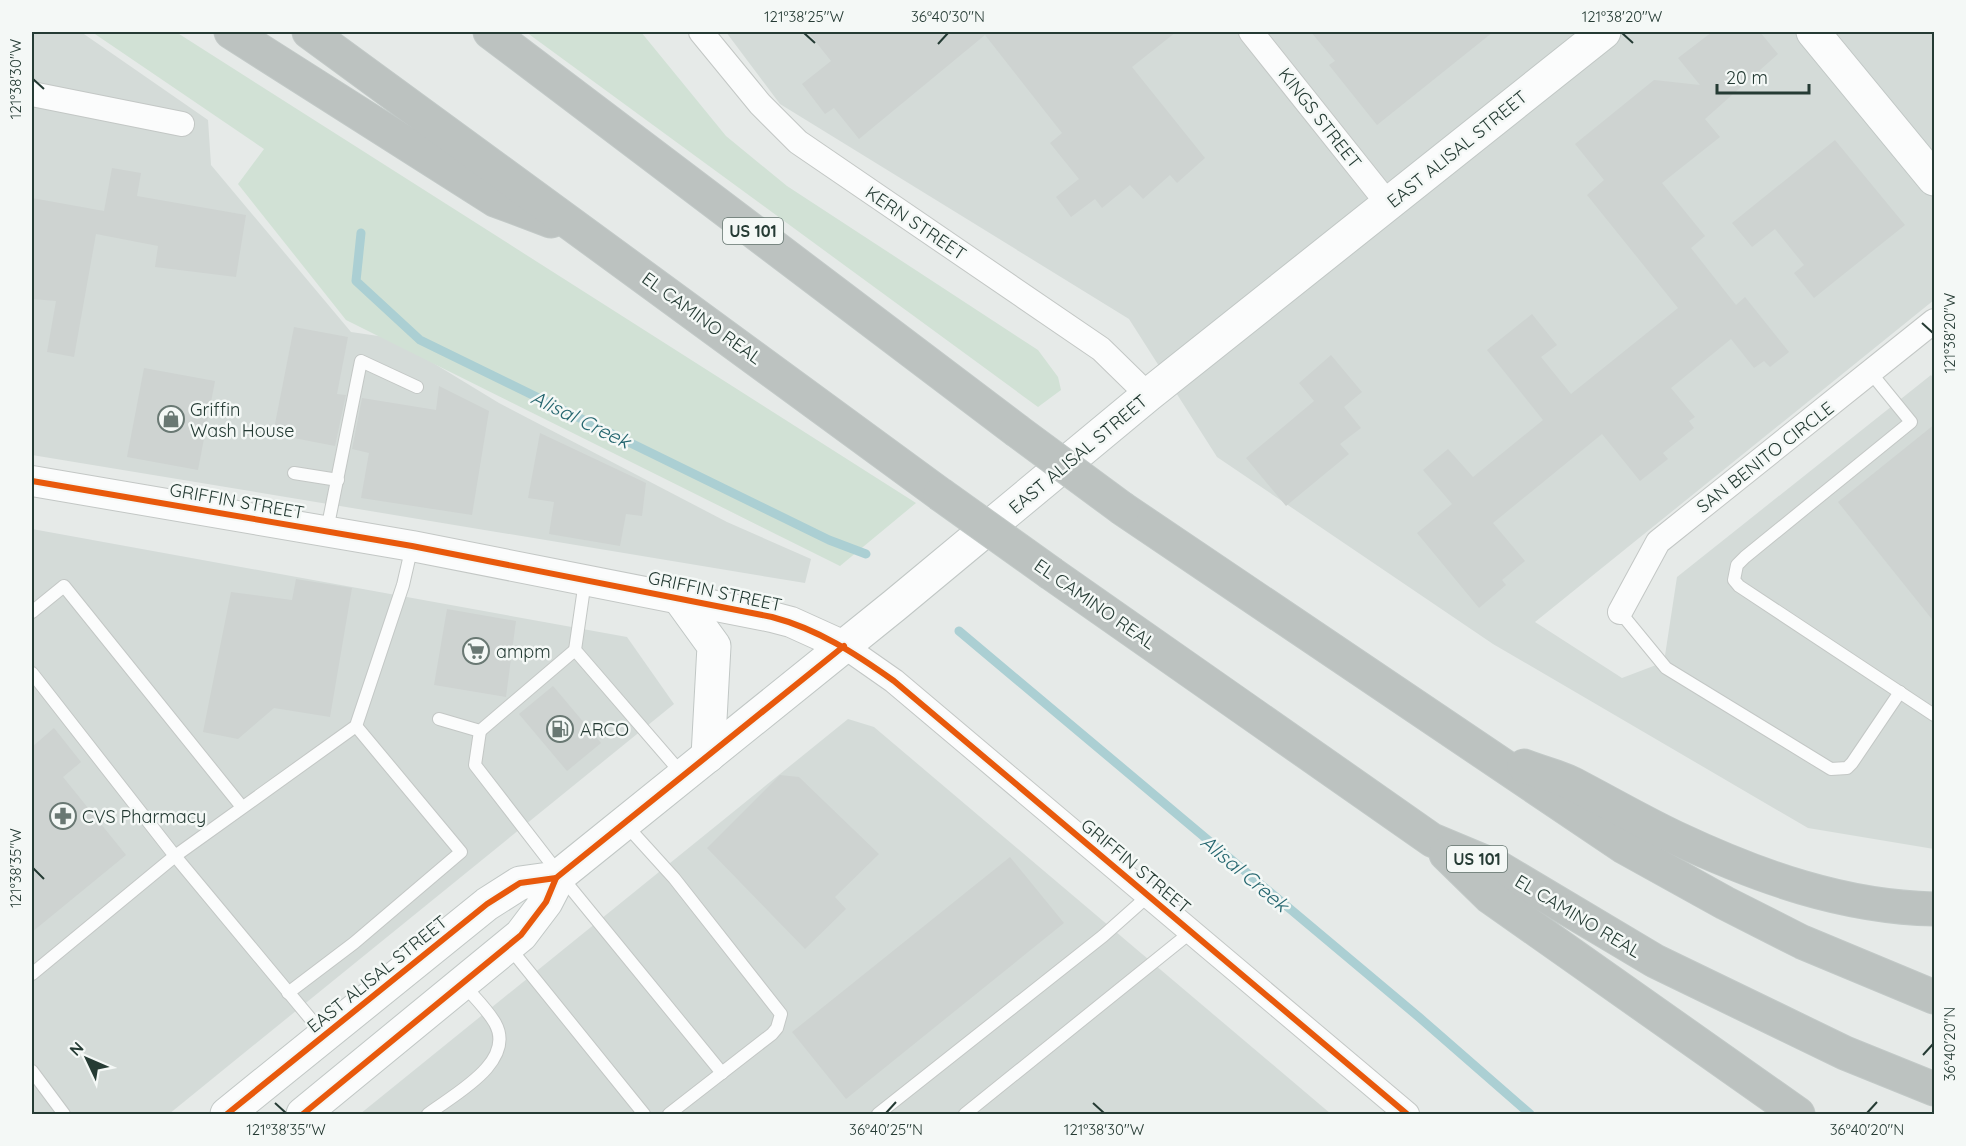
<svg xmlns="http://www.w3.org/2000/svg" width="1966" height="1146" font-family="Quicksand,sans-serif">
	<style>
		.built { fill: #d4dbd8 }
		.green { fill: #d1e1d5 }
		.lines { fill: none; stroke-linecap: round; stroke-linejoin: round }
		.stream { stroke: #abcfd3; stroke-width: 9 }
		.building { fill: #ced3d1 }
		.service-casing { stroke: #c3c7c5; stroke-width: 14 }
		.minor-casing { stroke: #c3c7c5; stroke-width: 26 }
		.tertiary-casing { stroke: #c3c7c5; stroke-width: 32 }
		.secondary-casing { stroke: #c1c7c5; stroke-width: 35 }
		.motorway-casing { stroke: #c2c9c7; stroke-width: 35 }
		.service { stroke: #fbfcfc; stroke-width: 12 }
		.minor { stroke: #fbfcfc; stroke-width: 24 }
		.tertiary { stroke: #fbfcfc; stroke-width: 30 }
		.secondary { stroke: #fbfcfc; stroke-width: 33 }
		.motorway { stroke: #bcc2c0; stroke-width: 33 }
		.motorway-bridge-casing { stroke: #c2c9c7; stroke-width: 35; stroke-linecap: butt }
		.motorway-bridge { stroke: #bcc2c0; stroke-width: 33 }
		.cycleway-casing { stroke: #f4f8f6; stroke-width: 10 }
		.cycleway { stroke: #e8590c; stroke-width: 6 }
		.ticks { fill: none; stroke: #253b34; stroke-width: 2 }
		.labels { text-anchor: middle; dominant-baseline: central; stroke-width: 5; stroke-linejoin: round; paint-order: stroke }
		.shield { fill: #f4f8f6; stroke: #63746e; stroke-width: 1.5 }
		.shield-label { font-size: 16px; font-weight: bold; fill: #253b34 }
		.street-label { font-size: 18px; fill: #253b34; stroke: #f4f8f6 }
		.poi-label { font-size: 18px; fill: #253b34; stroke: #f4f8f6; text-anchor: start }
		.water-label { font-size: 20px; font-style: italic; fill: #266770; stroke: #f4f8f6 }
		.neatline { fill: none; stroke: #253b34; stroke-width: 2 }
		.ticks-label { font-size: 15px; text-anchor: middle; fill: #253b34 }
	</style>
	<rect width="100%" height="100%" fill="#e6eae8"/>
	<!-- built -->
	<g class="built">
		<path d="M32,32H81L208,120L211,165L351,332L392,338L499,403L727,522L811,559L805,583L32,455Z"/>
		<path d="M726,32H1934V300L1535,622L1622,678L1664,662L1677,577L1931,375L1934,380V849L1808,828L1493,644L1217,457L1129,319L780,104Z"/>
		<path d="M32,529L627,637L674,704L169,1114H32Z"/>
		<path d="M848,719L874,727L1331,1114H360Z"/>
	</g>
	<!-- green -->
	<g class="green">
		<path d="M92,32H176L916,503L840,566L346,320L238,184L264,149Z"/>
		<path d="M526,32H641L726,136L787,186L1038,350L1058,377L1061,390L1038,407Z"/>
	</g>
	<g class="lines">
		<!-- stream -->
		<g class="stream">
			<path d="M361,233L356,281L420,340L829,540L866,554"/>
			<path d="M959,631L1420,1018L1530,1114"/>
		</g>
	</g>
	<!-- building -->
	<g class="building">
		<path d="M808,32H1176L1132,67L1205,158L1177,183L1170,175L1143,199L1130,185L1102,208L1095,199L1071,217L1056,197L1079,179L1050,143L1062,133L985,35L859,139L834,108L825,114L802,84L831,61Z"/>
		<path d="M1311,32H1493L1377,125L1329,65L1335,61Z"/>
		<path d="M1712,32H1760L1778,54L1705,119L1720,137L1662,183L1705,236L1691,248L1736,305L1745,297L1789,352L1770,367L1764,361L1754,368L1731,339L1671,388L1695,417L1689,421L1694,428L1663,453L1668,459L1640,481L1602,434L1493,523L1525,561L1502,580L1506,585L1479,608L1417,533L1452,504L1423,470L1448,449L1473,477L1543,420L1487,350L1532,314L1557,345L1541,357L1571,394L1678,308L1587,195L1604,180L1575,144L1654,80L1700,85L1678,58Z"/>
		<path d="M1835,140L1905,225L1814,298L1794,273L1804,265L1775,229L1752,247L1732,223Z"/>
		<path d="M112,168L141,173L137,196L246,215L236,277L155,267L158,246L96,234L74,357L47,352L56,301L32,299V198L104,211Z"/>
		<path d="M294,327L348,337L337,394L346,395L335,446L273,434Z"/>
		<path d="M1331,355L1362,392L1344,407L1361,428L1340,444L1349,454L1286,506L1246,458L1314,401L1299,383Z"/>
		<path d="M144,368L215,381L198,470L127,457Z"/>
		<path d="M439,386L489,411L472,515L361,498L369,453L352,449L362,398L436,410Z"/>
		<path d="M1935,424V623L1838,502Z"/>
		<path d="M540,433L646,483L642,516L626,514L620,546L549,534L554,502L528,498Z"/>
		<path d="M296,579L352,588L330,717L274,708L238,739L203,732L231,592L292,600Z"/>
		<path d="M447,609L516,621L506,697L434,685Z"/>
		<path d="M553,686L601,743L567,771L519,714Z"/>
		<path d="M54,728L81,762L63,777L126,855L32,932V747Z"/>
		<path d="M780,775L799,777L879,854L835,897L846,909L805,949L707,848Z"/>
		<path d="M1010,857L1064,923L846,1099L792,1032Z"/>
	</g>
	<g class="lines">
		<defs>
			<g id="service">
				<path d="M1871,373L1911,422L1745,557L1737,565L1734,580L1739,586L1934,715"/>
				<path d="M294,473L338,480"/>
				<path d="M327,530L361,361L417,387"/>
				<path d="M585,581L575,650L683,775"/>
				<path d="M32,612L64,586L242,807"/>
				<path d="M1620,612L1666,668L1831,769L1847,768L1852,763L1900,692"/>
				<path d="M32,673L175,856L356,726L403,585L412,546"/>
				<path d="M439,719L480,731L575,650"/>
				<path d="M480,731L475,765L560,875L722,1073"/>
				<path d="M625,824L674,878L781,1014L777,1028L772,1034L669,1114"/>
				<path d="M509,947L644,1114"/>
				<path d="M32,974L175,856L324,1035"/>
				<path d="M288,993L354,943L461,852L356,726"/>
				<path d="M32,1071L64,1114"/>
				<path d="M428,1114C453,1095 517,1062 495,1023C487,1009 473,996 463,984"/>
				<path d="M878,1114L1103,936L1148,896"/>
				<path d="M965,1114L1191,932"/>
			</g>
			<g id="minor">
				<path d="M701,32L760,104L798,142L1101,349L1148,395"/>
				<path d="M1251,32L1389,205"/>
				<path d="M32,94L182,124"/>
				<path d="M1620,612L1658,542L1934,321"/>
				<path d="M844,646L894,681L1407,1114"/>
			</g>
			<path id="tertiary" d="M32,481L412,546L772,617L791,622L844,646"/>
			<g id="secondary">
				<path d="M1813,32L1934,179"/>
				<path d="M680,599L714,646L708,756"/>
				<path d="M227,1114L487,904L520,883L556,878"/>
				<path d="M303,1114L521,935L546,902L560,875L895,605L1148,395L1604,32"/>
			</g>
			<g id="motorway">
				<path d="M231,32L495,200L551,221"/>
				<path d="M309,32L940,494"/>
				<path d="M490,32L1016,430"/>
				<path d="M1123,509L1624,847L1725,903L1802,942L1934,997"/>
				<path d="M1052,574L1432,840L1499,868L1655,961L1845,1053L1934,1089"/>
				<path d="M1524,766C1539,772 1556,776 1571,783C1606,801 1640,821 1676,838C1759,877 1843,907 1934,909"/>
				<path d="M1446,854L1490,897L1798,1114"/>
			</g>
		</defs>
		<!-- service casing -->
		<use href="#service" class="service-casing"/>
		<!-- minor casing -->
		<use href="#minor" class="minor-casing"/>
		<!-- tertiary casing -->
		<use href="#tertiary" class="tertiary-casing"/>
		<!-- secondary casing -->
		<use href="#secondary" class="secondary-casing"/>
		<!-- motorway casing -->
		<use href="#motorway" class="motorway-casing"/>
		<!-- service -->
		<use href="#service" class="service"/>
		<!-- minor -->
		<use href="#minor" class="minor"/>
		<!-- tertiary -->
		<use href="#tertiary" class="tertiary"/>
		<!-- secondary -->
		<use href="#secondary" class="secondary"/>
		<!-- motorway -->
		<use href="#motorway" class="motorway"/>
		<defs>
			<g id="motorway-bridge">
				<path d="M1016,430L1123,509"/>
				<path d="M940,494L1052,574"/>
			</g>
		</defs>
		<!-- motorway-bridge casing -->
		<use href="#motorway-bridge" class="motorway-bridge-casing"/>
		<!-- motorway-bridge -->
		<use href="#motorway-bridge" class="motorway-bridge"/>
		<defs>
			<g id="cycleway">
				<path d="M32,481L412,546L772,617C818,629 856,654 894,681L1407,1114"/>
				<path d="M227,1114L487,904L520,883L556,878"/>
				<path d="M303,1114L521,935L546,902L556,878L844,646"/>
			</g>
		</defs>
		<!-- cycleway casing -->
		<use href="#cycleway" class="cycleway-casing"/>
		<!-- cycleway -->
		<use href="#cycleway" class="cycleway"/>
	</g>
	<!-- ticks -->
	<path class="ticks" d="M804,33L815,43M1622,33L1633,43M938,44L948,33M33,79L44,89M1922,323L1933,333M33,868L44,879M1923,1055L1933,1044M275,1103L286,1113M1093,1103L1104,1113M886,1113L896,1102M1867,1113L1877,1102"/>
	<!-- icons -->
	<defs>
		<symbol id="shop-ring" viewBox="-11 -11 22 22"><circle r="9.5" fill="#f4f8f6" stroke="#697873" stroke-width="1.5"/><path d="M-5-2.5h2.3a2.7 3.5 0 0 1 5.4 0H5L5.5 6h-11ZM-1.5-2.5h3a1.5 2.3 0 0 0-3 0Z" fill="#697873"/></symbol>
		<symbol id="supermarket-ring" viewBox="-11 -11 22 22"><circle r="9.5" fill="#f4f8f6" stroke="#697873" stroke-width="1.5"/><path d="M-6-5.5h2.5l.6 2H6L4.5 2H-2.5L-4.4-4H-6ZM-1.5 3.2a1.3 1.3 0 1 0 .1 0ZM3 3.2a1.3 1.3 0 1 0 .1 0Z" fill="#697873"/></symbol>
		<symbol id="fuel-ring" viewBox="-11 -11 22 22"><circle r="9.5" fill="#f4f8f6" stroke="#697873" stroke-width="1.5"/><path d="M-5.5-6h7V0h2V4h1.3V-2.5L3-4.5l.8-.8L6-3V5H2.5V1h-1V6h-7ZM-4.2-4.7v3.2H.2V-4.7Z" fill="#697873"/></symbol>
		<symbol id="pharmacy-ring" viewBox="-11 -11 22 22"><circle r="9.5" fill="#f4f8f6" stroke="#697873" stroke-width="1.5"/><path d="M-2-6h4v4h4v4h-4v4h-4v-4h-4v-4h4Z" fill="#697873"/></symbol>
	</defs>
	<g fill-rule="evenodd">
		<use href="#shop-ring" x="156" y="404" width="30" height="30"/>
		<use href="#supermarket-ring" x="461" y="636" width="30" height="30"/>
		<use href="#fuel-ring" x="545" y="714" width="30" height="30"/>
		<use href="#pharmacy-ring" x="48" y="801" width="30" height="30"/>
	</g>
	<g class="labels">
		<!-- shield labels -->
		<g class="shield">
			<rect x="723" y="218" width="60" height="26" rx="4.5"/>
			<rect x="1447" y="846" width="60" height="26" rx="4.5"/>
		</g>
		<g class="shield-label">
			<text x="753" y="231">US 101</text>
			<text x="1477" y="859">US 101</text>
		</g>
		<!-- street labels -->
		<g class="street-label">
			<text transform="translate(1320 118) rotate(52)">KINGS STREET</text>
			<text transform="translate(1457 149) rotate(-39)">EAST ALISAL STREET</text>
			<text transform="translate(916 223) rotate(34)">KERN STREET</text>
			<text transform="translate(702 318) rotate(36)">EL CAMINO REAL</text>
			<text transform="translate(1078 454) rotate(-40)">EAST ALISAL STREET</text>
			<text transform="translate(1765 457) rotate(-38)">SAN BENITO CIRCLE</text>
			<text transform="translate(237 501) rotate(10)">GRIFFIN STREET</text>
			<text transform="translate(715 591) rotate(12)">GRIFFIN STREET</text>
			<text transform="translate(1095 604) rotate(35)">EL CAMINO REAL</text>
			<text transform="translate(1136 866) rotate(40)">GRIFFIN STREET</text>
			<text transform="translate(1578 916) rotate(31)">EL CAMINO REAL</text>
			<text transform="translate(377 974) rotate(-39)">EAST ALISAL STREET</text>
		</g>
		<!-- poi labels -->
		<g class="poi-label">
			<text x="190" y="409">Griffin<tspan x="190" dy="21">Wash House</tspan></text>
			<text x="496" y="651">ampm</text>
			<text x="580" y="729">ARCO</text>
			<text x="82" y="816">CVS Pharmacy</text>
		</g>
		<!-- water labels -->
		<g class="water-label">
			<text transform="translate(581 419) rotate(26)">Alisal Creek</text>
			<text transform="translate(1245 873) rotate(40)">Alisal Creek</text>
		</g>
	</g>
	<!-- border -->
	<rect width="1966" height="1146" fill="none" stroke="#f4f8f6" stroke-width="66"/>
	<!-- north arrow -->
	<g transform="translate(87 1059) rotate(314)" stroke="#f4f8f6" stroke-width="4.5" paint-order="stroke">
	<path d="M0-4.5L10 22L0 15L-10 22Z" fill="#253b34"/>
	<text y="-9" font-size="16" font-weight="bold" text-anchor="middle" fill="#253b34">N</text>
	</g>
	<!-- scale -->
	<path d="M1717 84v9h92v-9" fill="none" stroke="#253b34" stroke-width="3"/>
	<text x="1726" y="84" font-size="18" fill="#253b34" stroke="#f4f8f6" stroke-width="4.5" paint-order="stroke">20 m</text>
	<rect x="33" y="33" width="1900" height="1080" class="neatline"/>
	<g class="ticks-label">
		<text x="804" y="22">121°38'25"W</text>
		<text x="948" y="22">36°40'30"N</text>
		<text x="1622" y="22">121°38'20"W</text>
		<text transform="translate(16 79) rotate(-90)" y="5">121°38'30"W</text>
		<text transform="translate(1950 333) rotate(-90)" y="5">121°38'20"W</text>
		<text transform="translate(16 868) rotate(-90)" y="5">121°38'35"W</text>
		<text transform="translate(1950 1044) rotate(-90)" y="5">36°40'20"N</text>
		<text x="286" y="1135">121°38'35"W</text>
		<text x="886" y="1135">36°40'25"N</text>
		<text x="1104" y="1135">121°38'30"W</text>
		<text x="1867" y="1135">36°40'20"N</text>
	</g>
</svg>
